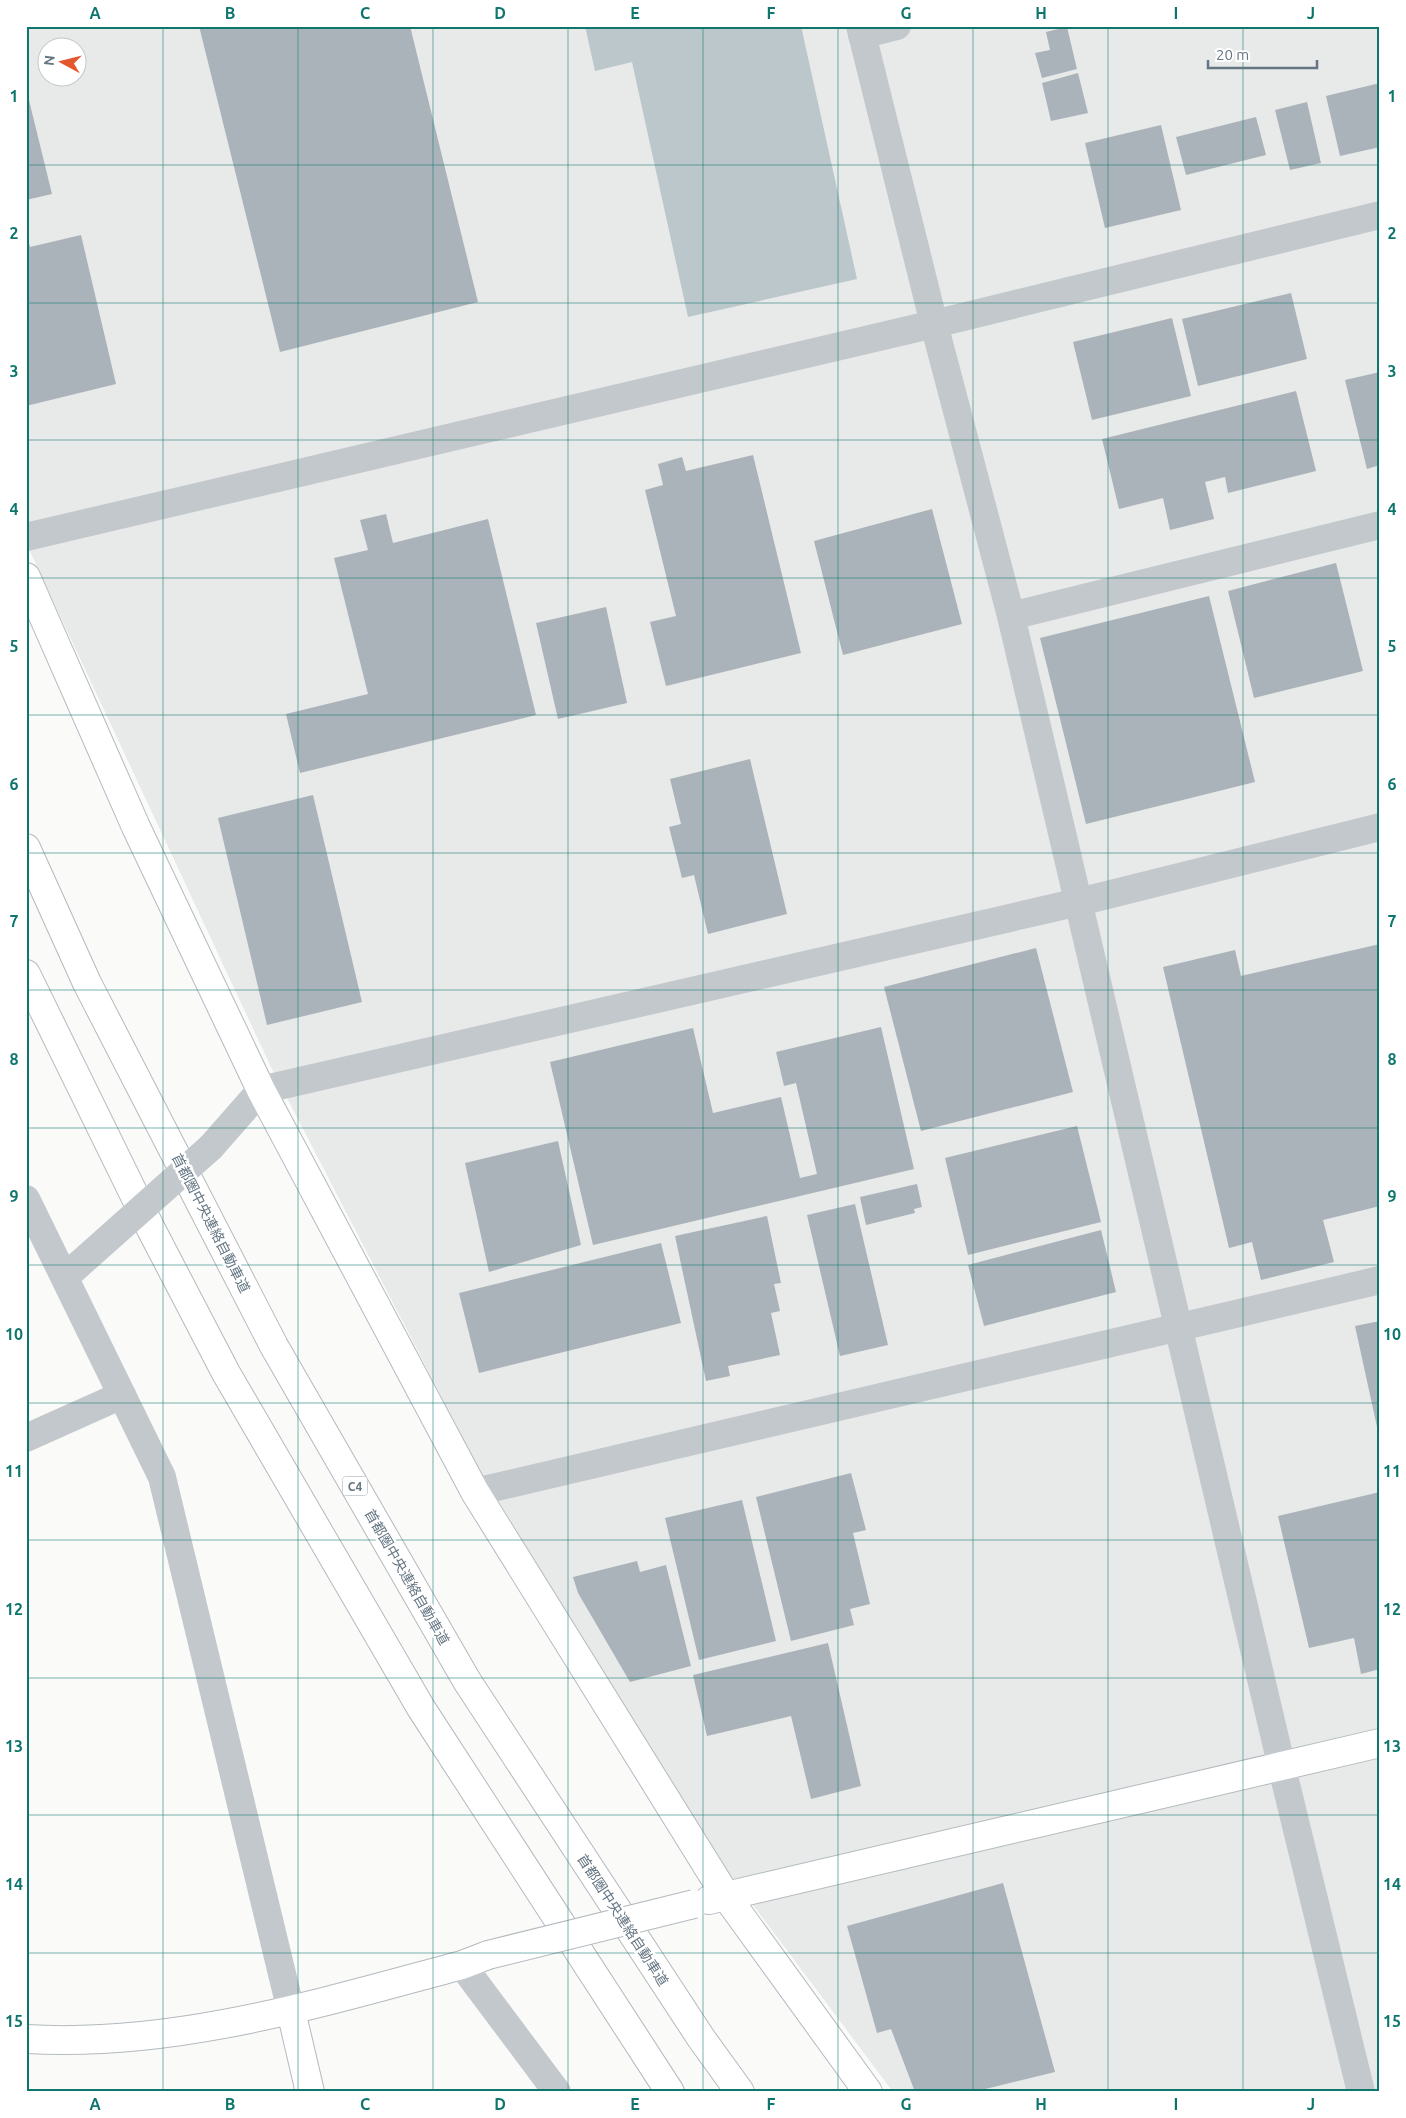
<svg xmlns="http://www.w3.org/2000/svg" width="1406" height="2118" font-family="Ubuntu,'Noto Sans JP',sans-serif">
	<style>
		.built { fill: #e8e9e9; fill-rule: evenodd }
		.water { fill: #bbc7cb }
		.building { fill: #aab3b9 }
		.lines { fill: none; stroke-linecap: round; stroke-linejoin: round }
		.secondary-casing { stroke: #b3babf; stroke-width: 30 }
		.highway-casing { stroke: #b4b9bd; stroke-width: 30 }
		.street { stroke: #c3c8cc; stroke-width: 28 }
		.secondary { stroke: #fff; stroke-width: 28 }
		.highway { stroke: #fff; stroke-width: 28 }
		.secondary-bridge-casing { stroke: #b3babf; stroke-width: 30; stroke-linecap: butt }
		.street-bridge { stroke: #c3c8cc; stroke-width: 28 }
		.secondary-bridge { stroke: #fff; stroke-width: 28 }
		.grid { fill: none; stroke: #0f766e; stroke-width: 1; stroke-opacity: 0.55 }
		.labels { text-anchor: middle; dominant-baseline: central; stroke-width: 5; stroke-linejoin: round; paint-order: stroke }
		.shield { fill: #fff; stroke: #939fa8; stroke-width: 1 }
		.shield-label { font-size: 12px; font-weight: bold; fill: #657683 }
		.street-label { font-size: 14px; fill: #657683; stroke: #fff }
		.neatline { fill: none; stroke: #0f766e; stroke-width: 2 }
		.grid-label { font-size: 16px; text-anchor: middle; font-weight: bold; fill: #0f766e }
	</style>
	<rect width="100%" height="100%" fill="#fafaf8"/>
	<!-- built -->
	<path class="built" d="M26,26H1380V2092H893L723,1865L481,1473L271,1067L26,543ZM48,48H78V78H48Z"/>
	<!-- water -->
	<path class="water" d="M585,26H801L857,279L688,317L632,62L595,71Z"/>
	<!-- building -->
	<g class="building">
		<path d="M199,26H410L478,302L280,352Z"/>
		<path d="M1067,27L1077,69L1042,78L1035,53L1050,50L1046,32Z"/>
		<path d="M1078,73L1088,113L1051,121L1042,83Z"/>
		<path d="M1380,83V147L1340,156L1326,96Z"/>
		<path d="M26,88L52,194L26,200Z"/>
		<path d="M1307,102L1321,163L1290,170L1275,110Z"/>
		<path d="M1256,117L1266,155L1186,175L1176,137Z"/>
		<path d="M1161,125L1181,210L1105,228L1085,143Z"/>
		<path d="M27,235L30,247L81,235L116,384L26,406Z"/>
		<path d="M1291,293L1307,359L1198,386L1182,319Z"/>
		<path d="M1172,318L1191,396L1092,420L1073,342Z"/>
		<path d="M1380,372V465L1367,469L1345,380Z"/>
		<path d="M1296,391L1316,471L1228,493L1225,477L1205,482L1214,519L1170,530L1163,498L1119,509L1102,439Z"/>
		<path d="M753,455L801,653L666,686L650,622L676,616L645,490L663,485L658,464L682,457L686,471Z"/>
		<path d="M932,509L962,624L843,655L814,541Z"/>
		<path d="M386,514L393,543L488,519L536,715L300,773L286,714L368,694L334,558L368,550L360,520Z"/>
		<path d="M1336,563L1363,671L1254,698L1228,591Z"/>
		<path d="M1209,596L1255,782L1086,824L1040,638Z"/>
		<path d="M606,607L627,703L558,719L536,623Z"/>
		<path d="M750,759L787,914L708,934L694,875L682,878L669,827L681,824L670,779Z"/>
		<path d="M313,795L362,1002L267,1025L218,818Z"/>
		<path d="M1380,944V1206L1323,1220L1334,1262L1261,1280L1252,1242L1229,1248L1163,967L1235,950L1241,976Z"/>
		<path d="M1036,948L1073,1092L921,1131L884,987Z"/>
		<path d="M881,1027L914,1169L593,1245L550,1062L693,1028L713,1113L781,1097L800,1178L817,1174L796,1083L784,1086L776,1052Z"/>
		<path d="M1077,1126L1101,1222L968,1255L945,1158Z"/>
		<path d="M558,1141L581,1245L489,1272L465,1163Z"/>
		<path d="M917,1184L922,1207L914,1209L915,1213L866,1225L860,1197Z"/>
		<path d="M855,1204L888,1345L840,1356L807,1215Z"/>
		<path d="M767,1216L781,1283L774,1284L780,1311L771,1313L780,1355L728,1366L730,1376L706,1381L675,1236Z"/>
		<path d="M1101,1230L1116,1292L984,1326L968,1265Z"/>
		<path d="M661,1243L681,1323L479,1373L459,1293Z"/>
		<path d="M1380,1321V1436H1379L1355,1326Z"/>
		<path d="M851,1473L866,1530L853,1533L870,1604L850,1609L854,1625L791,1641L756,1497Z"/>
		<path d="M1380,1492V1669L1361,1674L1354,1638L1309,1648L1278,1516Z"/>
		<path d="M742,1500L776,1641L699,1660L665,1518Z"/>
		<path d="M637,1561L640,1572L666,1565L691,1666L630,1682L578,1593L573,1577Z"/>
		<path d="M828,1643L861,1786L811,1799L791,1716L707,1736L693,1675Z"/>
		<path d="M1003,1883L1055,2072L973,2092H915L891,2029L877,2033L847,1926Z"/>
	</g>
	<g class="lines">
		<defs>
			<g id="secondary">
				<path d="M26,577L136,827L261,1090L475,1492L726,1896L868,2092"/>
				<path d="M709,1900L1380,1743"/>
				<path d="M291,2011L310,2092"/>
				<path d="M26,2039C174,2048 320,2003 462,1965L488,1955"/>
			</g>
			<g id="highway">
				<path d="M26,848L87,983L274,1346L467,1681L701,2038L740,2092"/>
				<path d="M26,974L151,1229L226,1373L421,1708L670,2092"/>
			</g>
		</defs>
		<!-- secondary casing -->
		<use href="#secondary" class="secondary-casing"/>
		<!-- highway casing -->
		<use href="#highway" class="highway-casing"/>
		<!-- street -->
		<g class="street">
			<path d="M860,26L934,324L1011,616L1282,1768L1361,2092"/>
			<path d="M862,35L897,26"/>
			<path d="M26,537L934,324L1380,215"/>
			<path d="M1011,616L1380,525"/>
			<path d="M211,1147L261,1090L1079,902L1380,827"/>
			<path d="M26,1199L162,1477L291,2011"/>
			<path d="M26,1438L122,1395"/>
			<path d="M475,1492L1380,1280"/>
			<path d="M462,1965L557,2092"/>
		</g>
		<!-- secondary -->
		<use href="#secondary" class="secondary"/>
		<!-- highway -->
		<use href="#highway" class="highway"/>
		<defs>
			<path id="secondary-bridge" d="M488,1955L694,1904"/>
		</defs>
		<!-- secondary-bridge casing -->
		<use href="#secondary-bridge" class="secondary-bridge-casing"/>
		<!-- street-bridge -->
		<path class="street-bridge" d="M65,1277L211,1147"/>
		<!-- secondary-bridge -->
		<use href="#secondary-bridge" class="secondary-bridge"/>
	</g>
	<!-- grid -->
	<path class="grid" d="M163,26V2092M298,26V2092M433,26V2092M568,26V2092M703,26V2092M838,26V2092M973,26V2092M1108,26V2092M1243,26V2092M26,165H1380M26,303H1380M26,440H1380M26,578H1380M26,715H1380M26,853H1380M26,990H1380M26,1128H1380M26,1265H1380M26,1403H1380M26,1540H1380M26,1678H1380M26,1815H1380M26,1953H1380"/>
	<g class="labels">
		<!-- shield labels -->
		<rect class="shield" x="342.5" y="1476.5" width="25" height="19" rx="4"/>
		<g class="shield-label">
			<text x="355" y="1486">C4</text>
		</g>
		<!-- street labels -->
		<g class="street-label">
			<text transform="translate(211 1223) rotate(63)">首都圏中央連絡自動車道</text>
			<text transform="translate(407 1577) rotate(60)">首都圏中央連絡自動車道</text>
			<text transform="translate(623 1920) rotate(57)">首都圏中央連絡自動車道</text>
		</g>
	</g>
	<!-- border -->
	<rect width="1406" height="2118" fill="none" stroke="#ffffff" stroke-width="55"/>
	<!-- north arrow -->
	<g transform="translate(62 62) rotate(277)"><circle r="24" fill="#ffffff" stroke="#c1c8cd"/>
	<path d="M0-4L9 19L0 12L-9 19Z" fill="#e4572e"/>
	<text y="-8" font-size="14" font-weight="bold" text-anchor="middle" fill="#657683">N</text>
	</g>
	<!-- scale -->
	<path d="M1208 60v8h109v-8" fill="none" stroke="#657683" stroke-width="2.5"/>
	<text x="1216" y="60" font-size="15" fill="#657683" stroke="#ffffff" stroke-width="4" paint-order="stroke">20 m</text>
	<rect x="28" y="28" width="1350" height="2062" class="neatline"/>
	<g class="grid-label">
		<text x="95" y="19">A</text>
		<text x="230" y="19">B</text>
		<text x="365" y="19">C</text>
		<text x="500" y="19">D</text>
		<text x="635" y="19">E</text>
		<text x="771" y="19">F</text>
		<text x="906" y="19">G</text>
		<text x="1041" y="19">H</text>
		<text x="1176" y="19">I</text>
		<text x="1311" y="19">J</text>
		<text x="14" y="102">1</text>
		<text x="1392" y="102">1</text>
		<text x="14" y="239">2</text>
		<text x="1392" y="239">2</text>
		<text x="14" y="377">3</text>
		<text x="1392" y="377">3</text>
		<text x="14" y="515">4</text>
		<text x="1392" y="515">4</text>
		<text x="14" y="652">5</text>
		<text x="1392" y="652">5</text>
		<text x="14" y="790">6</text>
		<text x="1392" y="790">6</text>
		<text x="14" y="927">7</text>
		<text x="1392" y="927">7</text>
		<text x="14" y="1065">8</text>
		<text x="1392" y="1065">8</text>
		<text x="14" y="1202">9</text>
		<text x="1392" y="1202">9</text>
		<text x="14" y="1340">10</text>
		<text x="1392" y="1340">10</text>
		<text x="14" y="1477">11</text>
		<text x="1392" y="1477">11</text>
		<text x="14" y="1615">12</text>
		<text x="1392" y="1615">12</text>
		<text x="14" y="1752">13</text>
		<text x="1392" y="1752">13</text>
		<text x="14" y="1890">14</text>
		<text x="1392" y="1890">14</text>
		<text x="14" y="2027">15</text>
		<text x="1392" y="2027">15</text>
		<text x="95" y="2110">A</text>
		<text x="230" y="2110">B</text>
		<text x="365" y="2110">C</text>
		<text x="500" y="2110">D</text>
		<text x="635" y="2110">E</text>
		<text x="771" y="2110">F</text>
		<text x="906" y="2110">G</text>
		<text x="1041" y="2110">H</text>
		<text x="1176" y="2110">I</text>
		<text x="1311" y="2110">J</text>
	</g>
</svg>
